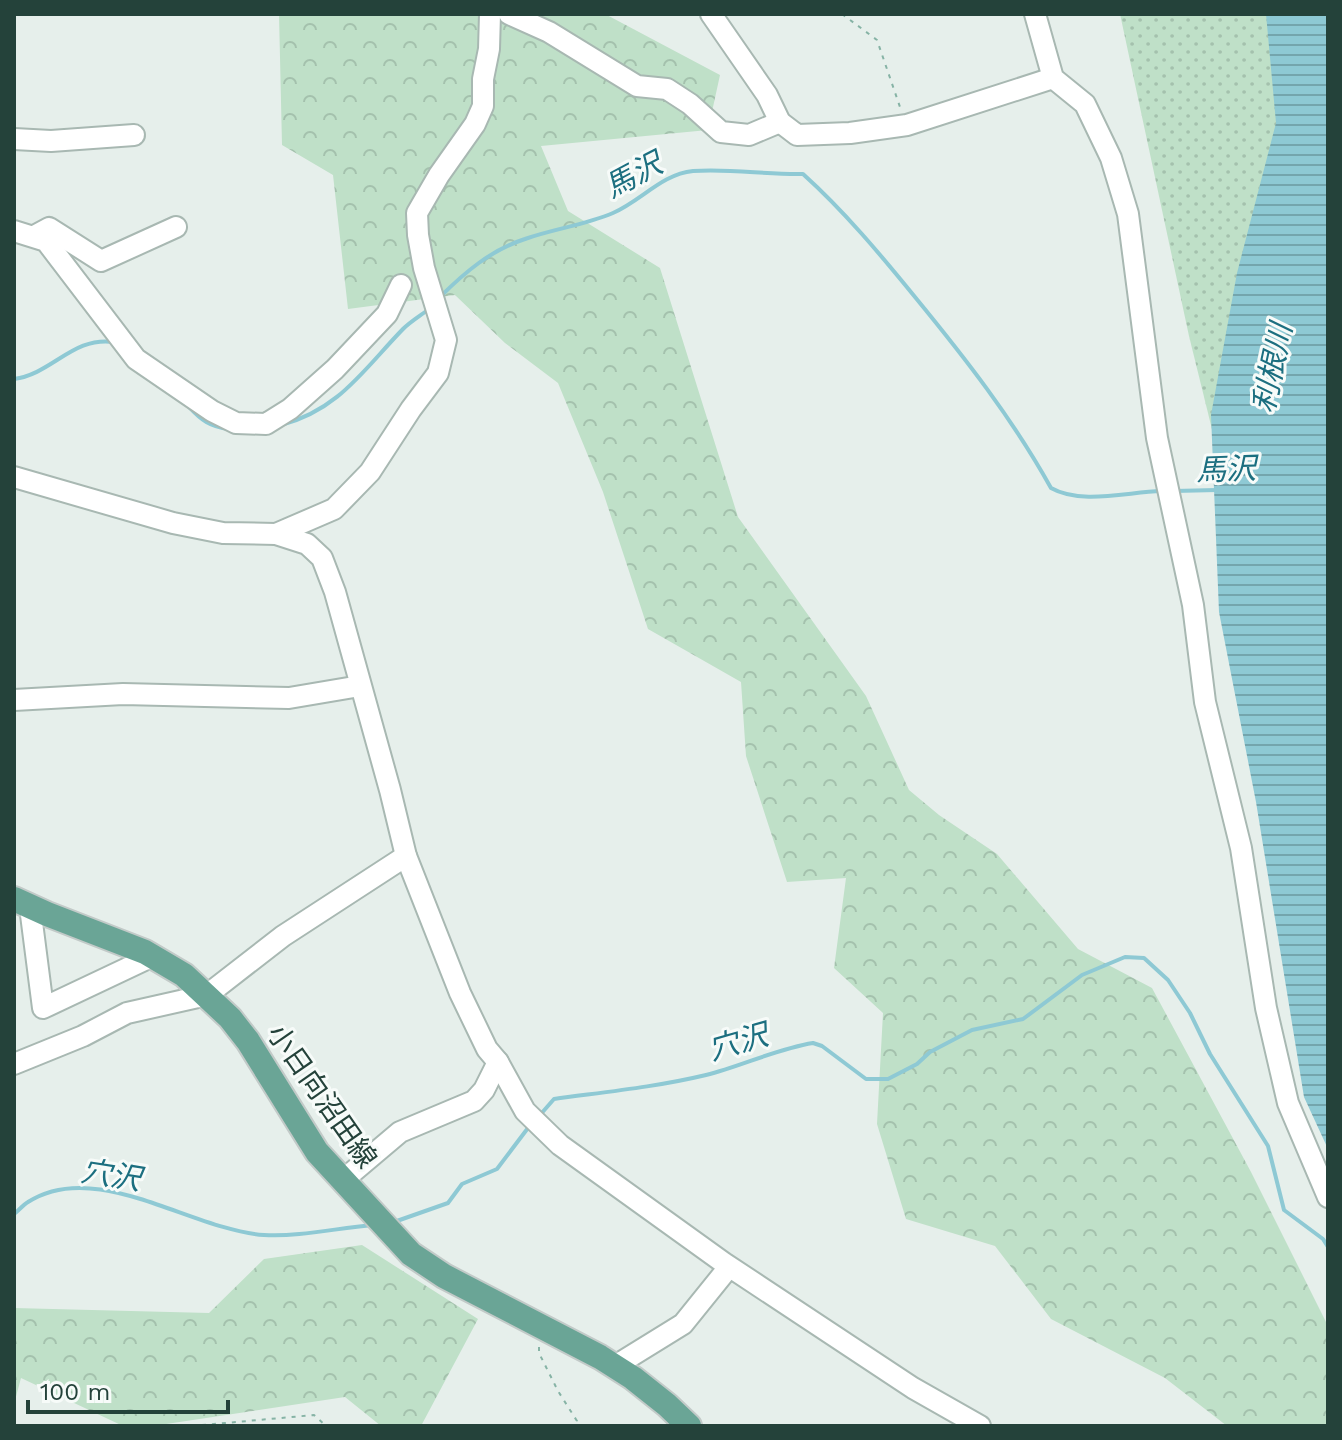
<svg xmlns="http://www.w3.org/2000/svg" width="1342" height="1440" font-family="'Work Sans','Noto Sans JP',sans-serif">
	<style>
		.grass { fill: url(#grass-dots) }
		.forest { fill: url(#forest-crowns) }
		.water { fill: url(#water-rules) }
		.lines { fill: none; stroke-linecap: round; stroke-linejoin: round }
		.stream { stroke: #8ec9d4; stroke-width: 4 }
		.minor-casing { stroke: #a8b8b2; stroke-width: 24 }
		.major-casing { stroke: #c2cac8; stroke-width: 28 }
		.path { stroke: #86b3a5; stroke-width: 2; stroke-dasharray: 4 6; stroke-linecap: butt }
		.minor { stroke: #fff; stroke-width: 20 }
		.major { stroke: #6aa596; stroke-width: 24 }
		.labels { text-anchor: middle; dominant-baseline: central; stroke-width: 6; stroke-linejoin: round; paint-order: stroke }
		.street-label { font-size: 28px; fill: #24423a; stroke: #f7fbf9 }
		.water-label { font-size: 30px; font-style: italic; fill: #1c6f80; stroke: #f7fbf9 }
	</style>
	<defs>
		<pattern id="grass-dots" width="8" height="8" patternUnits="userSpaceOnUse" patternTransform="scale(2)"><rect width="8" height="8" fill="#bfe0c8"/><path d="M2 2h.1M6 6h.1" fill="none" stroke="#a4c1ad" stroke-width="1.8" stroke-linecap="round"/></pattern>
		<pattern id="forest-crowns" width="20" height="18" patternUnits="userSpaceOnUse" patternTransform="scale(2)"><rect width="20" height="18" fill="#bfe0c8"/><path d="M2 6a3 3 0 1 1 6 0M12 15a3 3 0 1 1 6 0" fill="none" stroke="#a4c1ad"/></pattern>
		<pattern id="water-rules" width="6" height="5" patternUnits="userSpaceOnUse" patternTransform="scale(2)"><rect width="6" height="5" fill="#8ec9d4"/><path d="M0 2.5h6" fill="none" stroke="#74a5ad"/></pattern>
	</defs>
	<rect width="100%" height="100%" fill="#e6efeb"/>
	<!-- grass -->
	<path class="grass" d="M1120,14H1328V900L1189,336Z"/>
	<!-- forest -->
	<g class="forest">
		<path d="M279,14H605L720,75L708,130L541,146L568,211L660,268L738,517L866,696L909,790L939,815L997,854L1078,949L1152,988L1251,1172L1328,1326V1426H1227L1165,1378L1051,1319L995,1246L906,1219L877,1124L883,1013L834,968L846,878L787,882L746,756L741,682L648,629L603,492L558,383L505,343L455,295L348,309L333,175L282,145Z"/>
		<path d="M362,1245L478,1319L421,1426H381L345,1397L153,1426H123L21,1378L14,1404V1308L209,1313L264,1259Z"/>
	</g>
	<!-- water -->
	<path class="water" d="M1266,14H1328V1149L1304,1097L1256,802L1219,612L1211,415L1237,273L1276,123Z"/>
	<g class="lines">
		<!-- stream -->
		<g class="stream">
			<path d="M440,297C465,272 491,250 525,239C553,229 585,225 613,213C641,201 662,174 693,171C729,168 767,175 803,174C844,211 880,254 915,297C965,358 1012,418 1051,488C1081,505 1127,492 1161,491"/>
			<path d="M14,379C52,374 73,336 114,342"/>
			<path d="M189,407C201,420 210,427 229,429"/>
			<path d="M281,425C339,410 364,369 403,329C411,321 420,316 429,309"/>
			<path d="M1174,491L1217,490"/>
			<path d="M540,1115L554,1099C605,1092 656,1087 706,1075C742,1066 776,1049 813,1043L822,1046L866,1079H888L917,1064L930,1052L972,1030L1023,1019L1082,975L1125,957L1144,958L1168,980L1190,1013L1210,1054L1268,1146L1284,1210L1323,1239L1328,1247"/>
			<path d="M14,1214C19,1210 23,1205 28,1202C96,1158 191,1230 264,1235C300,1237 337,1228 373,1225"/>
			<path d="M394,1222L448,1203L462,1184L497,1169L531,1124"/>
		</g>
		<defs>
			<g id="minor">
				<path d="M509,14L549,32L637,86L667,89L690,104L721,132L749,135L780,122"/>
				<path d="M711,14L767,95L780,122L797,135L850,133L907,125L1053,78"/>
				<path d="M1035,14L1053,78L1085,104L1111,158L1128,214L1157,438L1193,605L1205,702L1241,848L1266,1008L1288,1103L1328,1197"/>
				<path d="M14,139L51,141L134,135"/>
				<path d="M14,231L46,241L136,359L212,411L236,423L266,424L290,409L335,369L387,314L401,285"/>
				<path d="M36,235L49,228L101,261L176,227"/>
				<path d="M14,477L173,523L223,533L276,534L307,544L322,558L335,592L390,790L406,856L460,993L487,1049L498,1062L525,1111L560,1145L724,1263L913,1388L980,1426"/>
				<path d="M276,534L334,509L370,472L411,409L438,373L446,340L424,268L418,235L417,213L439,175L475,124L483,106V79L489,49L490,14"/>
				<path d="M14,700L123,694L289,698L360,686"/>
				<path d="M30,907L43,1008L153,956"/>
				<path d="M14,1064L83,1036L127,1013L207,995L283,936L406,856"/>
				<path d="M342,1181L400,1132L474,1101L484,1090L498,1062"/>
				<path d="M615,1366L683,1324L729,1267"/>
			</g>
			<path id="major" d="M14,899L47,914L145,952L184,975L230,1018L248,1041L317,1152L411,1254L444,1276L600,1357L633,1378L667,1405L689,1426"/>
		</defs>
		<!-- minor casing -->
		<use href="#minor" class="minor-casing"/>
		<!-- major casing -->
		<use href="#major" class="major-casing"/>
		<!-- path -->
		<g class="path">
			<path d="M842,14L877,40L900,107"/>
			<path d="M539,1347V1353L558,1391L577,1421L576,1426"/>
			<path d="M192,1426L314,1415L326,1426"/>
		</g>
		<!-- minor -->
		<use href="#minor" class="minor"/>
		<!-- major -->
		<use href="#major" class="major"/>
	</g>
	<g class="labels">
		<!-- street labels -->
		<g class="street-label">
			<text transform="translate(322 1096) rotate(55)">小日向沼田線</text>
		</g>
		<!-- water labels -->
		<g class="water-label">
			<text transform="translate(633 175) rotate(-28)">馬沢</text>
			<text transform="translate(1272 368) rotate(-78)">利根川</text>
			<text transform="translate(1226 469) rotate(-2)">馬沢</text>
			<text transform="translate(738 1042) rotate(-16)">穴沢</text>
			<text transform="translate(111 1175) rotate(9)">穴沢</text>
		</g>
	</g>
	<!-- border -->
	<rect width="1342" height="1440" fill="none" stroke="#24423a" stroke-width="32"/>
	<!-- scale -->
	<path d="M28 1400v12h200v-12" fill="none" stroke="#24423a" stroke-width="4"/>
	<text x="40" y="1400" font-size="24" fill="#24423a" stroke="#f7fbf9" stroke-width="6" paint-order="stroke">100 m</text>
</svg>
